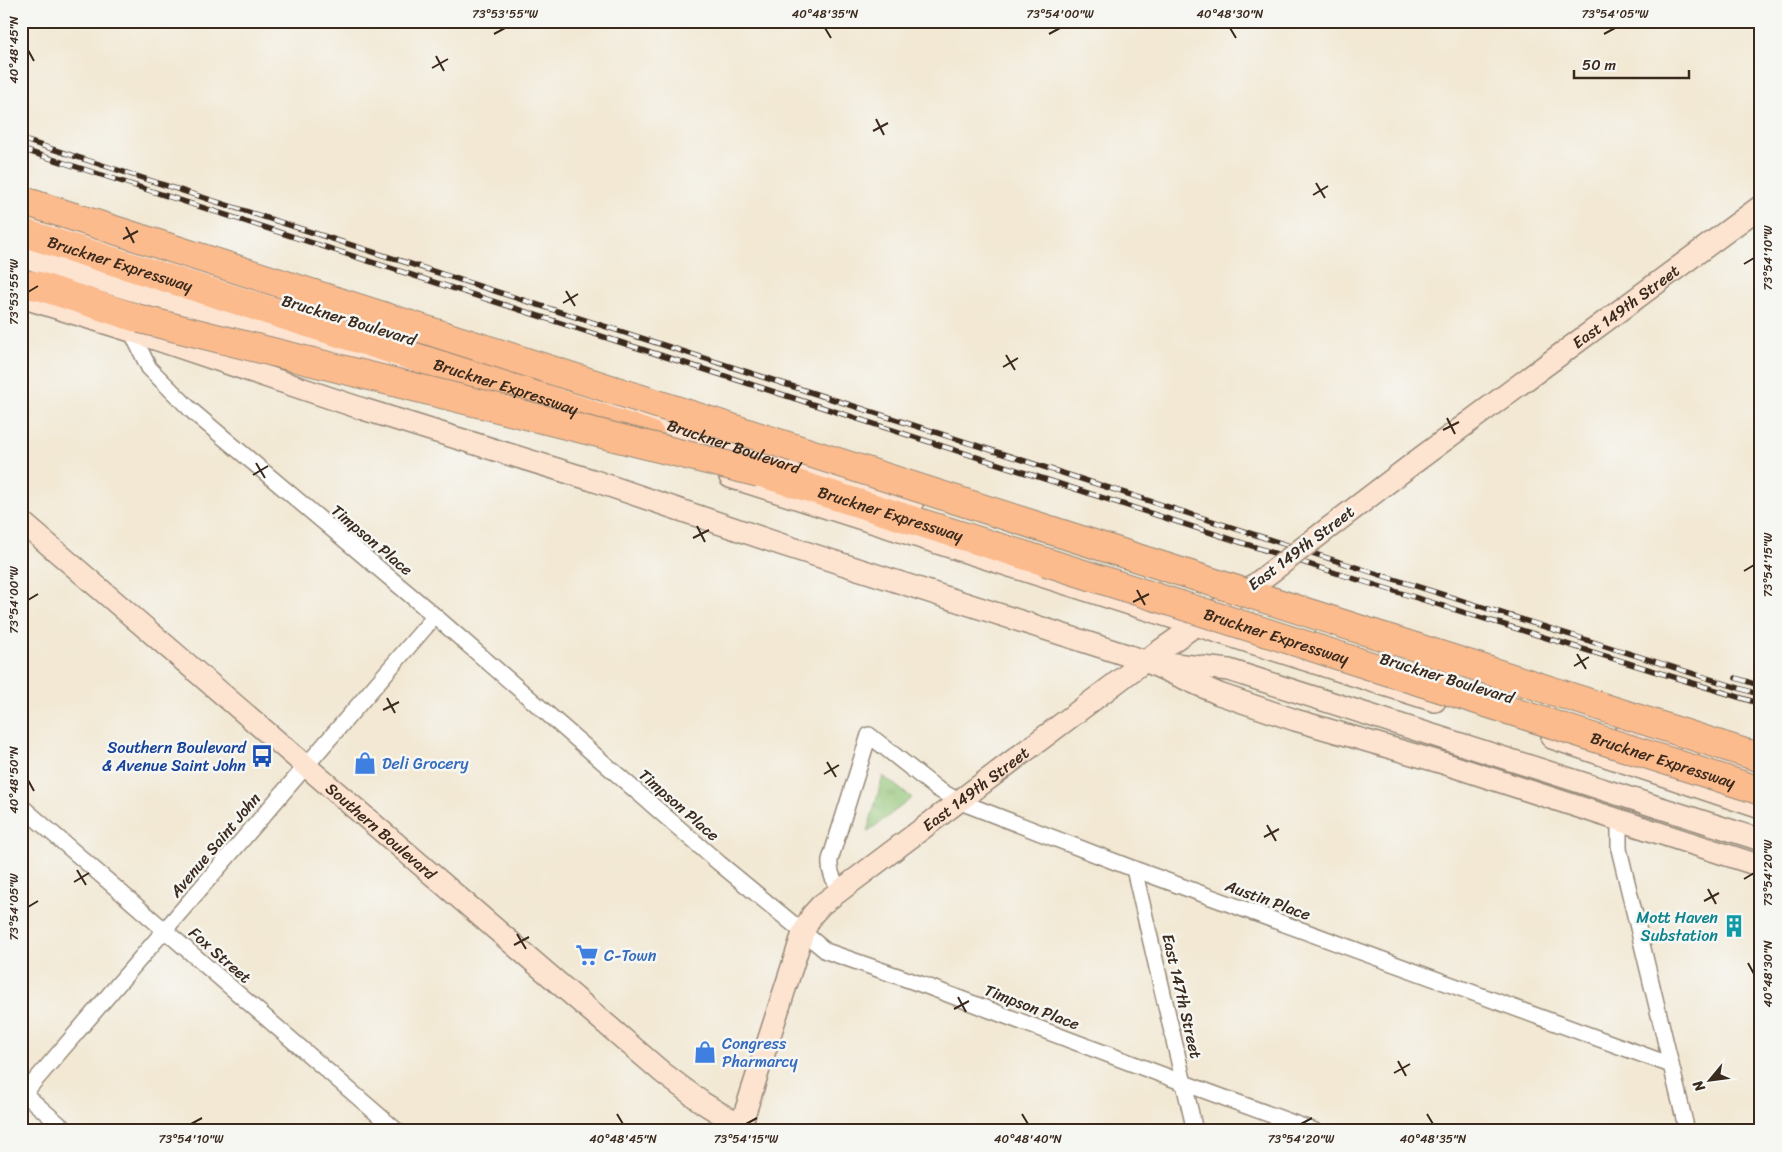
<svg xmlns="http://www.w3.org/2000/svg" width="1782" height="1152" font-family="Sriracha,sans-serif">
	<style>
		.park { fill: url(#park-tufts); stroke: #66774a }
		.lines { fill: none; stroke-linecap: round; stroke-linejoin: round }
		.minor-casing { stroke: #968978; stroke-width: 18 }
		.secondary-casing { stroke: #968978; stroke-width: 24 }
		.motorway-casing { stroke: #968978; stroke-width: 30 }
		.minor { stroke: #fff; stroke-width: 15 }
		.secondary { stroke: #fde4d1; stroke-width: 21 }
		.motorway { stroke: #fbbb8d; stroke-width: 28 }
		.rail-casing { stroke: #3b2a1e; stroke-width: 5.5 }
		.rail { stroke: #f6f6f2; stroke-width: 4; stroke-dasharray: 11; stroke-linecap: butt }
		.secondary-bridge-casing { stroke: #968978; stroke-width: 24; stroke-linecap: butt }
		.motorway-bridge-casing { stroke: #968978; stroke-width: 30; stroke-linecap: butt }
		.secondary-bridge { stroke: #fde4d1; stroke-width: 21 }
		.motorway-bridge { stroke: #fbbb8d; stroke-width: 28 }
		.ticks { fill: none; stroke: #3b2a1e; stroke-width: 2 }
		.labels { text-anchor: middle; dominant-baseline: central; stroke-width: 5; stroke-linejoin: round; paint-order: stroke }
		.street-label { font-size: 16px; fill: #3b2a1e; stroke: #f6f6f2 }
		.transit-label { font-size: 16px; fill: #164399; stroke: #f6f6f2; text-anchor: end }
		.shop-label { font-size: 16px; fill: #366cbe; stroke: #f6f6f2; text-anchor: start }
		.culture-label { font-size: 16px; fill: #0d838f; stroke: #f6f6f2; text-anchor: end }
		.neatline { fill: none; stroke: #3b2a1e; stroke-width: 2 }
		.ticks-label { font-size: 12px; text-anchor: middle; fill: #3b2a1e }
	</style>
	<defs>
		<pattern id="park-tufts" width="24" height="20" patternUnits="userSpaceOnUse" patternTransform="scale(1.25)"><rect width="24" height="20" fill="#91c475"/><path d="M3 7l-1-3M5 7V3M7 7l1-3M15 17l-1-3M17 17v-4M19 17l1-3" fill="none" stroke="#789f5f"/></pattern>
	</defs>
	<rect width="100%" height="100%" fill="#f6f6f2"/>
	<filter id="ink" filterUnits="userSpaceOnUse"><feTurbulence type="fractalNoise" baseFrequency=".02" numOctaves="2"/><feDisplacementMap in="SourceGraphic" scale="10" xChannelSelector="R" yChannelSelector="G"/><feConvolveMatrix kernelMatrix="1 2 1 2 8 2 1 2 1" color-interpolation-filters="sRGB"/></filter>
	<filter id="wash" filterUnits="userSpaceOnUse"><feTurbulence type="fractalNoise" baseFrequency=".0096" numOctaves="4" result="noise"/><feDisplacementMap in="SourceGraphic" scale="20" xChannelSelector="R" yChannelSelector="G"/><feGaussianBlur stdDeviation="1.12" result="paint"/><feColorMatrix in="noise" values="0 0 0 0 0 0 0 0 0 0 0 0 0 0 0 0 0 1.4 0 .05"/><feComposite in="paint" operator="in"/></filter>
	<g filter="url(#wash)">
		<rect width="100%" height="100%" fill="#f2e8d3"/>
		<!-- park -->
		<path class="park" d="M883,776L912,798L867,832Z"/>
	</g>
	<g filter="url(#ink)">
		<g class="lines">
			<defs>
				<g id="minor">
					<path d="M131,331L149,368L192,411L435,616L719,863L826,951L929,987L1184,1083L1315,1131"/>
					<path d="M21,806L397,1131"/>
					<path d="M1619,821V849L1687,1131"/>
					<path d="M1134,869L1195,1131"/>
					<path d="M841,890C833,880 829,872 830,860L869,735L936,788L958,801L1134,869L1671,1065"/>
					<path d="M21,1091L67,1131"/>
					<path d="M21,1097L435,616"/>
				</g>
				<g id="secondary">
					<path d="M21,216L220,281L405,337"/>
					<path d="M21,256C147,296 275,331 401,372"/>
					<path d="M21,297L131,331L363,409L592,480L783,545L1145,661L1219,694L1295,720L1443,763L1761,866"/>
					<path id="s1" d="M550,384L912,506"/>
					<path id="s2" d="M1415,462L1761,206"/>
					<path d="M730,477L1435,701"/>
					<path id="s3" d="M21,521L663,1073L703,1103L749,1131"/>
					<path d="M1165,663L1229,670L1761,840"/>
					<path d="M1625,733L1761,776"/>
					<path d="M1552,738L1761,808"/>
					<path id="s4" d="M739,1131L803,933L812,915L821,905L1145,661L1253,585"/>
				</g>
				<g id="motorway">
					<path id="s5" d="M21,232L529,393L650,435"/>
					<path d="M21,284L39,286L140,319"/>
					<path id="s6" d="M736,465L1046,562"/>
				</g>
			</defs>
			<!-- minor casing -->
			<use href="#minor" class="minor-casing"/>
			<!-- secondary casing -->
			<use href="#secondary" class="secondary-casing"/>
			<!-- motorway casing -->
			<use href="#motorway" class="motorway-casing"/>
			<!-- minor -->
			<use href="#minor" class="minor"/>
			<!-- secondary -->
			<use href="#secondary" class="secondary"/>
			<!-- motorway -->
			<use href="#motorway" class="motorway"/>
			<defs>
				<g id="rail">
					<path d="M21,139L1346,564L1761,695"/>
					<path d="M21,149L1336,573L1761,704"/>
					<path d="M1736,678L1761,686"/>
				</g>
			</defs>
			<!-- rail casing -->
			<use href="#rail" class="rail-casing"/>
			<!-- rail -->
			<use href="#rail" class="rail"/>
			<defs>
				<path id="secondary-bridge" d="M1258,582L1415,462"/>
				<g id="motorway-bridge">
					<path d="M21,200L1761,758"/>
					<path d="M140,319L759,473"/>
					<path id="s7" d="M1046,562L1761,791"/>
				</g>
			</defs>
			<!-- secondary-bridge casing -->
			<use href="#secondary-bridge" class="secondary-bridge-casing"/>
			<!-- motorway-bridge casing -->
			<use href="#motorway-bridge" class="motorway-bridge-casing"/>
			<!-- secondary-bridge -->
			<use href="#secondary-bridge" class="secondary-bridge"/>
			<!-- motorway-bridge -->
			<use href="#motorway-bridge" class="motorway-bridge"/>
		</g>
	</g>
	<!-- ticks -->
	<path class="ticks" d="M825,28L831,38M1230,28L1236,38M494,34L505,28M1049,34L1060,28M1604,34L1615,28M28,50L34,61M436,56L444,71M432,68L448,59M876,119L884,135M873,131L888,123M1316,183L1325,198M1313,195L1328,186M126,227L134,243M123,239L138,231M1744,264L1754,258M566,291L575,306M28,292L38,286M563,303L578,294M1006,355L1015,370M1003,367L1018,358M1447,418L1455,434M1443,430L1459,422M256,463L265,478M253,475L268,466M697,526L705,542M693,538L709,530M1744,571L1754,565M1137,590L1145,605M28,600L38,594M1133,602L1149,594M1577,654L1586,669M1574,666L1589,657M387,698L395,713M383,710L399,702M827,762L836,777M824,774L839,765M28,780L34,791M1267,825L1276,841M1264,837L1279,829M77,870L86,885M1744,879L1754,873M74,882L89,873M1708,889L1716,904M1704,901L1719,893M28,907L38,901M517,934L526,949M514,945L529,937M1748,963L1754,974M958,997L966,1012M954,1009L969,1001M1398,1061L1406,1076M1394,1073L1410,1064M617,1114L623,1124M1022,1114L1028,1124M1427,1114L1433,1124M191,1124L202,1118M746,1124L757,1118M1301,1124L1312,1118"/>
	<!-- icons -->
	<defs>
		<symbol id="bus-bare" viewBox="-9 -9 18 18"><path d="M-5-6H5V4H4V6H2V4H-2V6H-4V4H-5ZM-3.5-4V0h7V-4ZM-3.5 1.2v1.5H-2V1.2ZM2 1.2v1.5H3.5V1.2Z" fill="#1a4fb4" stroke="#f6f6f2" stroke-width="2.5" paint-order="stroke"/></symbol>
		<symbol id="shop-bare" viewBox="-9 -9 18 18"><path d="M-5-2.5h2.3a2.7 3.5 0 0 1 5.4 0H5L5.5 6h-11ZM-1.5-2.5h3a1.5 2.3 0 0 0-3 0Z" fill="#3f7fe0" stroke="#f6f6f2" stroke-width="2.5" paint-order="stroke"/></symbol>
		<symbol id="building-bare" viewBox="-9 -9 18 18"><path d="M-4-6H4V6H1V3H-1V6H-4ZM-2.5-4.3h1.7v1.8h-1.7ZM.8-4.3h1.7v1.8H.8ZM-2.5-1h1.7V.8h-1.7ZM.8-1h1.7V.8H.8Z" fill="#0f9aa8" stroke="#f6f6f2" stroke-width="2.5" paint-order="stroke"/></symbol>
		<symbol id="supermarket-bare" viewBox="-9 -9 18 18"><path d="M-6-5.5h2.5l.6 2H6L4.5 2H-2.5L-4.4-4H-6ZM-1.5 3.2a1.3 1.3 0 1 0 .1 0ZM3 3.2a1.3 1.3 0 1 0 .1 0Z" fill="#3f7fe0" stroke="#f6f6f2" stroke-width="2.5" paint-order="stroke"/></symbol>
	</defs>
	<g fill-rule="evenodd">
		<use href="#bus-bare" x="246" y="740" width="32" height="32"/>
		<use href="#shop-bare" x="349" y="747" width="32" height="32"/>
		<use href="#building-bare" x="1718" y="910" width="32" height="32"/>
		<use href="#supermarket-bare" x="571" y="939" width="32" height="32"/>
		<use href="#shop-bare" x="689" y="1036" width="32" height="32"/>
	</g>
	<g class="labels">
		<!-- street labels -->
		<g class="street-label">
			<text stroke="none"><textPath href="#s5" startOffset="104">Bruckner Expressway</textPath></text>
			<text stroke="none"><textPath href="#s2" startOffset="262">East 149th Street</textPath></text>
			<text transform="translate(349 320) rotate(17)">Bruckner Boulevard</text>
			<text stroke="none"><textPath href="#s5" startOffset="509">Bruckner Expressway</textPath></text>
			<text stroke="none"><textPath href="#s1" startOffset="194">Bruckner Boulevard</textPath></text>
			<text stroke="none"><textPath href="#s6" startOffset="162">Bruckner Expressway</textPath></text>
			<text transform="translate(372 540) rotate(40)">Timpson Place</text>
			<text transform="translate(1301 548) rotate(-37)">East 149th Street</text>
			<text stroke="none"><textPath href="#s7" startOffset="242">Bruckner Expressway</textPath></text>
			<text transform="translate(1447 678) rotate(17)">Bruckner Boulevard</text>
			<text stroke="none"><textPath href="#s7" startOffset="648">Bruckner Expressway</textPath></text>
			<text stroke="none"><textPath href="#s4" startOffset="435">East 149th Street</textPath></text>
			<text transform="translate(679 805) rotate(41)">Timpson Place</text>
			<text stroke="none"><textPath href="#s3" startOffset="475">Southern Boulevard</textPath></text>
			<text transform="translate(215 845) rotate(-50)">Avenue Saint John</text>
			<text transform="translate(1268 900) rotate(20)">Austin Place</text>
			<text transform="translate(220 955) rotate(41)">Fox Street</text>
			<text transform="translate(1182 996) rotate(77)">East 147th Street</text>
			<text transform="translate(1032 1007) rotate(21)">Timpson Place</text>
		</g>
		<!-- transit labels -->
		<g class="transit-label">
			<text x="246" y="747">Southern Boulevard<tspan x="246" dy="18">&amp; Avenue Saint John</tspan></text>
		</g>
		<!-- shop labels -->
		<g class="shop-label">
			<text x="382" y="763">Deli Grocery</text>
			<text x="604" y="955">C-Town</text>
			<text x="722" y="1043">Congress<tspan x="722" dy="18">Pharmarcy</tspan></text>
		</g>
		<!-- culture labels -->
		<g class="culture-label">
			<text x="1718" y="917">Mott Haven<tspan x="1718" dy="18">Substation</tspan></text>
		</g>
	</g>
	<!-- margin -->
	<rect width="1782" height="1152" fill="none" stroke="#f6f6f2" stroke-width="55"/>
	<!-- north arrow -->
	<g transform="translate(1710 1080) rotate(241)" stroke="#f6f6f2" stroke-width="4" paint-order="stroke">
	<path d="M0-4L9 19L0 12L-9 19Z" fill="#3b2a1e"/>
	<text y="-8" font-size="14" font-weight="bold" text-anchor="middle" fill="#3b2a1e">N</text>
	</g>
	<!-- scale -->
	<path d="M1574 70v8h115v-8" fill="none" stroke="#3b2a1e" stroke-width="2.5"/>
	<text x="1582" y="70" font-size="15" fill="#3b2a1e" stroke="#f6f6f2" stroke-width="4" paint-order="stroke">50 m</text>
	<rect x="28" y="28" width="1726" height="1096" class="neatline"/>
	<g class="ticks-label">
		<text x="505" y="18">73°53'55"W</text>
		<text x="825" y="18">40°48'35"N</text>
		<text x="1060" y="18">73°54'00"W</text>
		<text x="1230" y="18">40°48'30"N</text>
		<text x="1615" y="18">73°54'05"W</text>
		<text transform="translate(14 50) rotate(-90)" y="4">40°48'45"N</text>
		<text transform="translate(1768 258) rotate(-90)" y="4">73°54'10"W</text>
		<text transform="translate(14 292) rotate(-90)" y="4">73°53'55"W</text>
		<text transform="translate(1768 565) rotate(-90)" y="4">73°54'15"W</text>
		<text transform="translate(14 600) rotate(-90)" y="4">73°54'00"W</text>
		<text transform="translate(14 780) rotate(-90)" y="4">40°48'50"N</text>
		<text transform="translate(1768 873) rotate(-90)" y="4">73°54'20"W</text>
		<text transform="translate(14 907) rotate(-90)" y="4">73°54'05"W</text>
		<text transform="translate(1768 974) rotate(-90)" y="4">40°48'30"N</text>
		<text x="191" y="1143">73°54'10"W</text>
		<text x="623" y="1143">40°48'45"N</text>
		<text x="746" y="1143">73°54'15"W</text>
		<text x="1028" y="1143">40°48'40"N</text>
		<text x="1301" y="1143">73°54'20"W</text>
		<text x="1433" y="1143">40°48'35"N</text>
	</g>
</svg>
